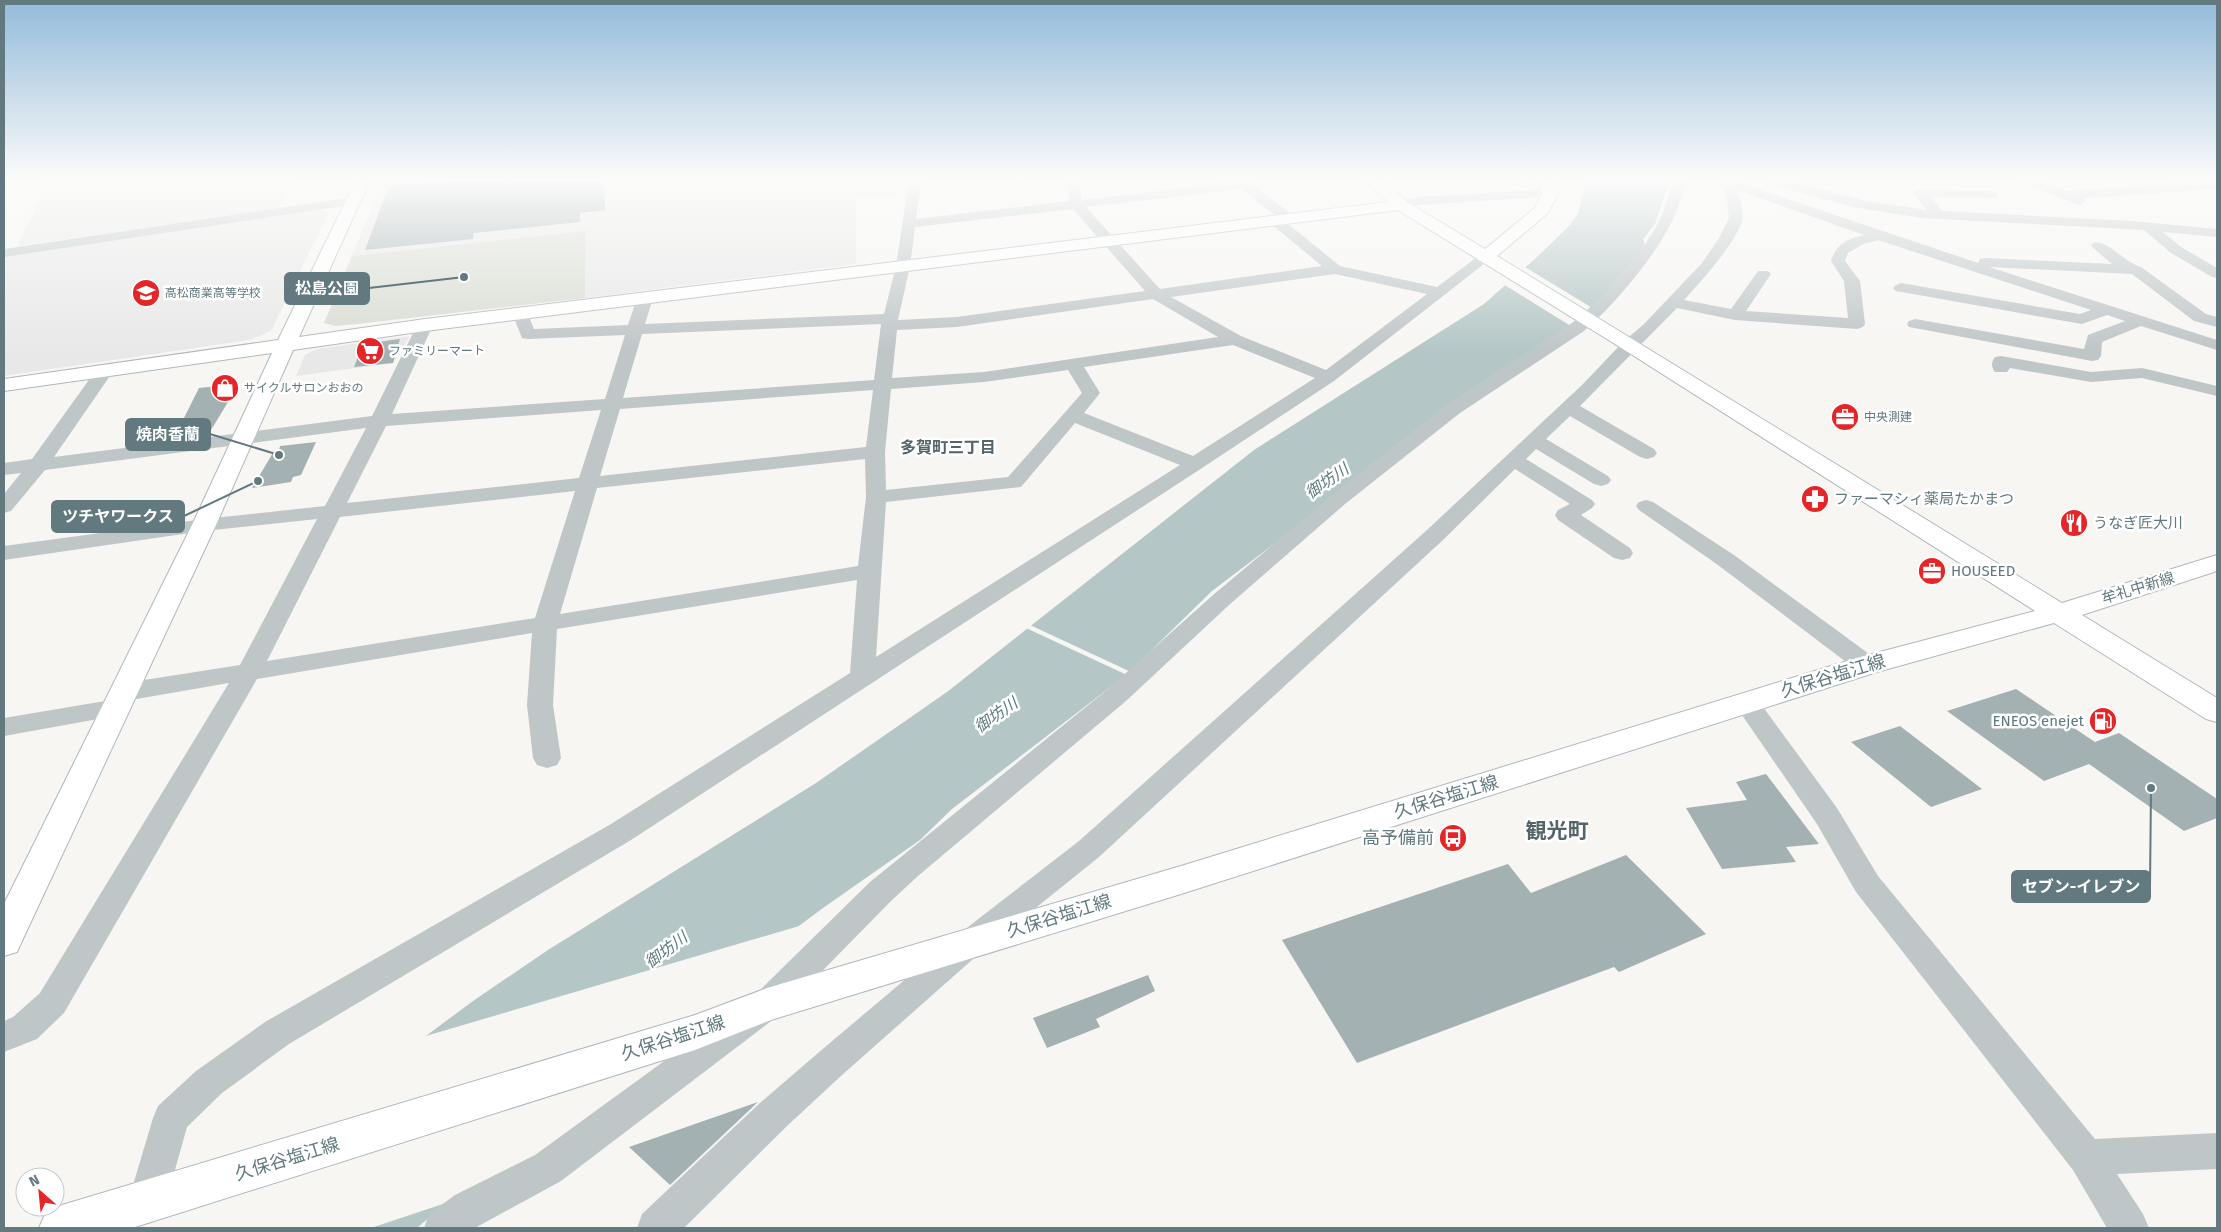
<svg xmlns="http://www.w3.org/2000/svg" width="2221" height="1232" font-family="'Fira Sans','Noto Sans JP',sans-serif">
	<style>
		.built { fill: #e7e8e7 }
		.green { fill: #d8dcd2 }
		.water { fill: #b4c6c6 }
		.pier { fill: #f7f6f3 }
		.building { fill: #a4b1b3 }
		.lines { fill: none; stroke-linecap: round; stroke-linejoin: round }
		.secondary-casing { stroke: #afb8bb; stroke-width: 2 }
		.street { fill: #bfc6c8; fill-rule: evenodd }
		.secondary { fill: #fff; fill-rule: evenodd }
		.labels { text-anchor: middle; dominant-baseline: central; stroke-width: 5; stroke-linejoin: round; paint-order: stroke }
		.far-poi-label { font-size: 12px; fill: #61797f; stroke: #fff; text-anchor: start }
		.poi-label { font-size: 15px; fill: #61797f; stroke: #fff; text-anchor: start }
		.street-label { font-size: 15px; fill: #61797f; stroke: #fff }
		.neighbourhood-label { font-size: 16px; font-weight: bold; fill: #53656a; stroke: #fff }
		.water-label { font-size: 16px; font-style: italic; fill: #5c797a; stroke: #fff }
		.near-street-label { font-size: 18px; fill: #61797f; stroke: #fff }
		.near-poi-label { font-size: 18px; fill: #61797f; stroke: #fff; text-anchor: end }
		.near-quarter-label { font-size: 21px; font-weight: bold; fill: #53656a; stroke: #fff }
		.leader { fill: none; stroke: #61797f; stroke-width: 2 }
		.callout-dot { fill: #61797f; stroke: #fff; stroke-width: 2 }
		.callout { fill: #61797f; stroke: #61797f; stroke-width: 2 }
		.callout-label { font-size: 16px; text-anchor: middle; font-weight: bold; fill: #fff }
	</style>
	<rect width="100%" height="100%" fill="#f7f6f3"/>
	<!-- built -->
	<g class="built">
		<path d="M49,180H294L278,209L17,246Z"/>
		<path d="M383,180H901L898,196L856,197V264L585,298L586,231L352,256Z"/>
		<path d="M319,210L329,212L271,331L249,340L4,376V256Z"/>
		<path d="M410,336L393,363L296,376L305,355L317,349Z"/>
	</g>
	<!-- green -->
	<path class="green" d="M586,231L585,298L357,324L336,326L324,323L352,256Z"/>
	<!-- water -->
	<path class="water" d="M1587,180H1670L1655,224L1643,239L1645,245L1643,249L1597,303L1572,327L1307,519L1212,591L1126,675L952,809L920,840L823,908L559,1105L417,1228H218L395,1059L473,1001L548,950L816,783L947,692L1254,450L1484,304L1537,257L1570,225L1578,213Z"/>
	<!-- pier -->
	<g class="pier">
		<path d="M1525,267L1594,309L1574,328L1503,284Z"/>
		<path d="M1030,625L1131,672L1127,675L1026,628Z"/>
		<path d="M806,924L560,1107L452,1201L371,1228H216L298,1139L394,1057L419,1038Z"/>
	</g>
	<!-- building -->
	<g class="building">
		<path d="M456,180H604L605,210L580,213V222L474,233L473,239L365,250L389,186Z"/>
		<path d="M400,339L393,363L354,367L363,344Z"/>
		<path d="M239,384L211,430L184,434L190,423L181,424L199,388Z"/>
		<path d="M316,442L301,475L293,477L291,482L252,488L274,451L279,450L280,446Z"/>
		<path d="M2016,689L2095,742L2119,733L2217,799V818L2184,831L2089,764L2044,781L1947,711Z"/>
		<path d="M1900,726L1982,789L1931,807L1851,742Z"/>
		<path d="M1766,774L1819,844L1786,847L1796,862L1722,869L1686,808L1747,800L1736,782Z"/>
		<path d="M1626,855L1706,934L1619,972L1614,967L1357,1063L1282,940L1508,864L1531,893Z"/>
		<path d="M1148,975L1155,991L1096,1019L1100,1027L1047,1048L1033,1018Z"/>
		<path d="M758,1102L670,1185L629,1147Z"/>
	</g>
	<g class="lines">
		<defs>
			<path id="secondary" d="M356,180H370L299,337L425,319L1388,202L1366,180H1382L1407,202L1485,249L1535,208L1542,193L1540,180H1554L1558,193L1548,213L1497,256L2062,603L2217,555V571L2082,615L2217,698V722L2206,719L2054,623L1877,672L1181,894L771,1020L695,1050L132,1228H39L46,1212L62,1205L695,1015L767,988L1181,866L1857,658L2035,611L1623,349L1398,210L425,331L293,350L216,525L22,941L17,952L4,956V904L192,525L272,353L4,391V379L278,340Z"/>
		</defs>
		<!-- secondary casing -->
		<use href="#secondary" class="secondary-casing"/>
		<!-- street -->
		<g class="street">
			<path d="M909,180H921L916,219L1069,201L1067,180H1079L1082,200L1245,181L1250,182L1293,216L1295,219L1293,222L1287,223L1340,266L1437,287L1481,254H1491L1493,257L1334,381L1202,468L631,840L289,1044L222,1093L187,1127L166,1202L161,1216L147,1221L133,1216L128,1202L153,1118L158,1106L196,1071L265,1022L611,824L850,673L857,580L557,629L553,705L561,758L557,765L547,768L537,765L533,758L527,705L532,633L257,679L64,1013L37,1039L4,1052V1021L13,1017L40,993L229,683L125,701L116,698L112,692L116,686L125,683L240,665L317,519L204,531L4,560V546L204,519L325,506L366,428L45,470L11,511L4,513V494L21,473L4,475V463L32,459L99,366H111L114,370L54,457L372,416L417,325L419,322H431L433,325L392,414L605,399L625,335L528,339L522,338L512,313L514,310H526L534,329L628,325L637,298L639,295H651L653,298L645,324L884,314L896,266ZM1242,189L1277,217L1271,218L1269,221L1271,224L1322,266L1160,289L1086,207ZM1073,209L1145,291L957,317L898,320L910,266L915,227ZM1335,274L1427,294L1326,370L1241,336L1171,297ZM1153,299L1218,337L984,372L892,378L897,330L957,327ZM881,324L874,380L623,398L642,334ZM1233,345L1315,378L1193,456L1084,413L1100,393L1084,367ZM1068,370L1082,393L1008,477L886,490L885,452L891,389L984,382ZM873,390L866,447L600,476L620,409ZM601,410L579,478L347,503L386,426ZM1075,423L1180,465L876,657L886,502L1021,487ZM865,459L866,497L858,566L560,614L597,488ZM575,491L535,618L267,661L340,517Z"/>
			<path d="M1675,180H1687C1682,195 1677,213 1669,227C1651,261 1614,305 1584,331L1460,413L1345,504L1229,605L1126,701L918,876L892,900L779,1015L561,1181L475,1228H424L429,1214L455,1195L535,1155L755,995L870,882L1108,689L1213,595L1331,496L1446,405L1572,323C1601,300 1637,259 1656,227C1664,212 1668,195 1675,180Z"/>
			<path d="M1720,180H1736L1752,187L1978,263L1980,259L1985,258L2112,264L2091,246L2093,243C2107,239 2125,263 2141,267L2206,314L2217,317V327L2194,321L2132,274L1989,267L2217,340V350L2141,326L2102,342L2101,356L2098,360L2092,361L1909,327L1907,324L1909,321L1915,319L2084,349L2088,335L2125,321L2107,315L2082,324L1896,291L1893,288L1896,285L1901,283L2080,314L2091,310L1878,240L1863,244L1848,253L1845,261L1860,281L1865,324L1863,327L1857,329L1735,320L1677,308L1580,406L1654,449L1657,453L1654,457L1647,459L1640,457L1570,416L1546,439L1608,476L1611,480L1608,484L1601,486L1594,484L1536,449L1526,459L1592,500L1595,504L1592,508L1581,515L1630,548L1633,553L1630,558L1622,560L1614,558L1558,520L1555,515L1558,510L1570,504L1515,469L1443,540L1099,857L981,952L842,1075L787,1126L684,1228H637L642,1214L761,1102L818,1053L959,934L1079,841L1427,530L1582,385L1624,341L1644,324L1702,263L1719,238L1729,218L1727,200ZM1737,190L1864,235C1847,239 1836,244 1831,261L1844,281L1848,318L1746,311L1771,274L1768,271H1758L1731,309L1684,300C1699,284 1741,237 1743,217C1743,208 1740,198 1737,190Z"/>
			<path d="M1767,180H1787L1866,201L1927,210L1913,193L1915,190L1991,191L1996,192L1998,195L1996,198L1931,197L1942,211L2133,221L2217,229V237L2163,232L2181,247L2217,268V278L2212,277L2171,253L2144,230L1922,218L1853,207L1768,183Z"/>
			<path d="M2022,180H2039L2067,191L2217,181V189L2084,198L2087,201L2080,205L2023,183Z"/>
			<path d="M1550,189L1555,190L1557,193L1555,196L1418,205L1401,209L1394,205L1396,202L1418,197Z"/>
			<path d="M353,197L360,201L358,204L4,257V249Z"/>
			<path d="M2001,356L2091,372L2142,368L2217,386V396L2142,378L2091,382L2010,368L2007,372H1995C1991,367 1991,362 1995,357Z"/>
			<path d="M1646,500L1653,502L1734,555L1876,659L1879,665L1876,671L1867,673L1858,671L1718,565L1639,510L1636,506L1639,502Z"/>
			<path d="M1746,693L1755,696L1837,808L1878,876L2095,1139L2217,1133V1169L2117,1174L2143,1214L2149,1228H2107L2073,1170L1856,892L1817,824L1733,702L1737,696Z"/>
			<path d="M117,699L126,702L130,708L126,714L4,736V718Z"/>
		</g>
		<!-- secondary -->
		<use href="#secondary" class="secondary"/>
	</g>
	<!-- sky -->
	<linearGradient id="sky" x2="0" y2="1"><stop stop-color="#93bbda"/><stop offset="0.51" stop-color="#fbfbfa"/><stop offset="1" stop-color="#fbfbfa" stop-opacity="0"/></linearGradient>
	<rect width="2221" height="352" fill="url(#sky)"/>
	<!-- icons -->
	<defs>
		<symbol id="school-disc" viewBox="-11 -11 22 22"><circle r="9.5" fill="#e42629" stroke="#fff"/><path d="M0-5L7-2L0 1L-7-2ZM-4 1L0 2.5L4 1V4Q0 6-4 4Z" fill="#fff"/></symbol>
		<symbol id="supermarket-disc" viewBox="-11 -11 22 22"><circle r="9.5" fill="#e42629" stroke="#fff"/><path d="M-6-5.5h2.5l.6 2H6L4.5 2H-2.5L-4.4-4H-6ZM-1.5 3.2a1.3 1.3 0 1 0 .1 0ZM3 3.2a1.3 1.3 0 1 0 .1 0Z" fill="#fff"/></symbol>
		<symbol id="shop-disc" viewBox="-11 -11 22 22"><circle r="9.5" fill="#e42629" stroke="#fff"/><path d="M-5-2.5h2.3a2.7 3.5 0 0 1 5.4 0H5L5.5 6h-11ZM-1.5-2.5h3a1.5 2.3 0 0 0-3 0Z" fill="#fff"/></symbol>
		<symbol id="office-disc" viewBox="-11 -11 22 22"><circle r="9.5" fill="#e42629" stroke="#fff"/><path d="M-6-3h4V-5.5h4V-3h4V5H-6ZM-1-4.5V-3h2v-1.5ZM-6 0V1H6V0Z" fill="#fff"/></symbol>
		<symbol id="pharmacy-disc" viewBox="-11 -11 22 22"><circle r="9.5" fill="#e42629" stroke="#fff"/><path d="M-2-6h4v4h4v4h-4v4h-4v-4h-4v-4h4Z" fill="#fff"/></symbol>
		<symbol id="restaurant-disc" viewBox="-11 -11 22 22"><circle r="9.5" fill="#e42629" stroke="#fff"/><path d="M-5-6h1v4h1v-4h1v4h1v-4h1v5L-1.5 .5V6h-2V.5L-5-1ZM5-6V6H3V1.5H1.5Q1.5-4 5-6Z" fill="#fff"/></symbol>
		<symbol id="fuel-disc" viewBox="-11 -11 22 22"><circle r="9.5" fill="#e42629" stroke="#fff"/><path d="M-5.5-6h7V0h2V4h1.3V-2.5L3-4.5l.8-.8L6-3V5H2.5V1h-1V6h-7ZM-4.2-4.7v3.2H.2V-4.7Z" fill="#fff"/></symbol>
		<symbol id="bus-disc" viewBox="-11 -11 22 22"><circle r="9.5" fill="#e42629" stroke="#fff"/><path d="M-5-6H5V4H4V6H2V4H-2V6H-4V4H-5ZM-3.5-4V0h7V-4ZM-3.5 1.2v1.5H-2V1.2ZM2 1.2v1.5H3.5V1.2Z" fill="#fff"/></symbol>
	</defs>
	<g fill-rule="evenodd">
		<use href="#school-disc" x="130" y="277" width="32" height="32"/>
		<use href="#supermarket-disc" x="354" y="335" width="32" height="32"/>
		<use href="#shop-disc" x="209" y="372" width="32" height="32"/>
		<use href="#office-disc" x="1829" y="401" width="32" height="32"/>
		<use href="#pharmacy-disc" x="1799" y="483" width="32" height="32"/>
		<use href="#restaurant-disc" x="2058" y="507" width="32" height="32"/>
		<use href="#office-disc" x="1916" y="555" width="32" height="32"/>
		<use href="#fuel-disc" x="2087" y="705" width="32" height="32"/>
		<use href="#bus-disc" x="1437" y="822" width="32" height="32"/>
	</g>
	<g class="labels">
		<!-- far-poi labels -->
		<g class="far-poi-label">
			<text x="165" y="293">高松商業高等学校</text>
			<text x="389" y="351">ファミリーマート</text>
			<text x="244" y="388">サイクルサロンおおの</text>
			<text x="1864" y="417">中央測建</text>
		</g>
		<!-- poi labels -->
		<g class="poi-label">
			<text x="1834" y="499">ファーマシィ薬局たかまつ</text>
			<text x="2093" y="523">うなぎ匠大川</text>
			<text x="1951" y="571">HOUSEED</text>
			<text x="2084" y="721" text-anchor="end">ENEOS enejet</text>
		</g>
		<!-- street labels -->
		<g class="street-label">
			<text transform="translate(2138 588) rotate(-17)">牟礼中新線</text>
		</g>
		<!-- neighbourhood labels -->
		<g class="neighbourhood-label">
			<text x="948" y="447">多賀町三丁目</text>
		</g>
		<!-- water labels -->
		<g class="water-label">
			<text transform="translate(1327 481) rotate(-35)">御坊川</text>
			<text transform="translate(996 715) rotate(-35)">御坊川</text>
			<text transform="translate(666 950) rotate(-37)">御坊川</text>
		</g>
		<!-- near-street labels -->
		<g class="near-street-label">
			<text transform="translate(1833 676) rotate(-17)">久保谷塩江線</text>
			<text transform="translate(1446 797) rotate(-17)">久保谷塩江線</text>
			<text transform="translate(1059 916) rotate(-17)">久保谷塩江線</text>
			<text transform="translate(673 1038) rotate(-18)">久保谷塩江線</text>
			<text transform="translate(287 1159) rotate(-17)">久保谷塩江線</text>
		</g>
		<!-- near-poi labels -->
		<g class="near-poi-label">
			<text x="1434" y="838">高予備前</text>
		</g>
		<!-- near-quarter labels -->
		<g class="near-quarter-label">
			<text x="1557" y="831">観光町</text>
		</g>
	</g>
	<!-- callouts -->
	<path class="leader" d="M464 277L369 288M279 455L210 434M258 481L184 516M2151 788L2150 887"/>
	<g class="callout-dot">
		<circle cx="464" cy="277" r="5"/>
		<circle cx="279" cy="455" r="5"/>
		<circle cx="258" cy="481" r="5"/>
		<circle cx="2151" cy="788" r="5"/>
	</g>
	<g class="callout">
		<rect x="285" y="273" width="84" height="31" rx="5"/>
		<rect x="126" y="419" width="84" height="31" rx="5"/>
		<rect x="52" y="501" width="132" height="31" rx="5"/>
		<rect x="2012" y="871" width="138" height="31" rx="5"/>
	</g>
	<g class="callout-label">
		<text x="327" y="294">松島公園</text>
		<text x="168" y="440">焼肉香蘭</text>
		<text x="118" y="522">ツチヤワークス</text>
		<text x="2081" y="892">セブン-イレブン</text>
	</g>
	<!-- border -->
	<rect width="2221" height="1232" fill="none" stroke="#61797f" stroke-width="10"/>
	<!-- north arrow -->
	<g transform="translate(40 1192) rotate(333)"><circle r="24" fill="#ffffff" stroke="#c0c9cc"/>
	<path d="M0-4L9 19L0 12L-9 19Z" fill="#e42629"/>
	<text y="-8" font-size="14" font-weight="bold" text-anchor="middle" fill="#61797f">N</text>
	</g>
</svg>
